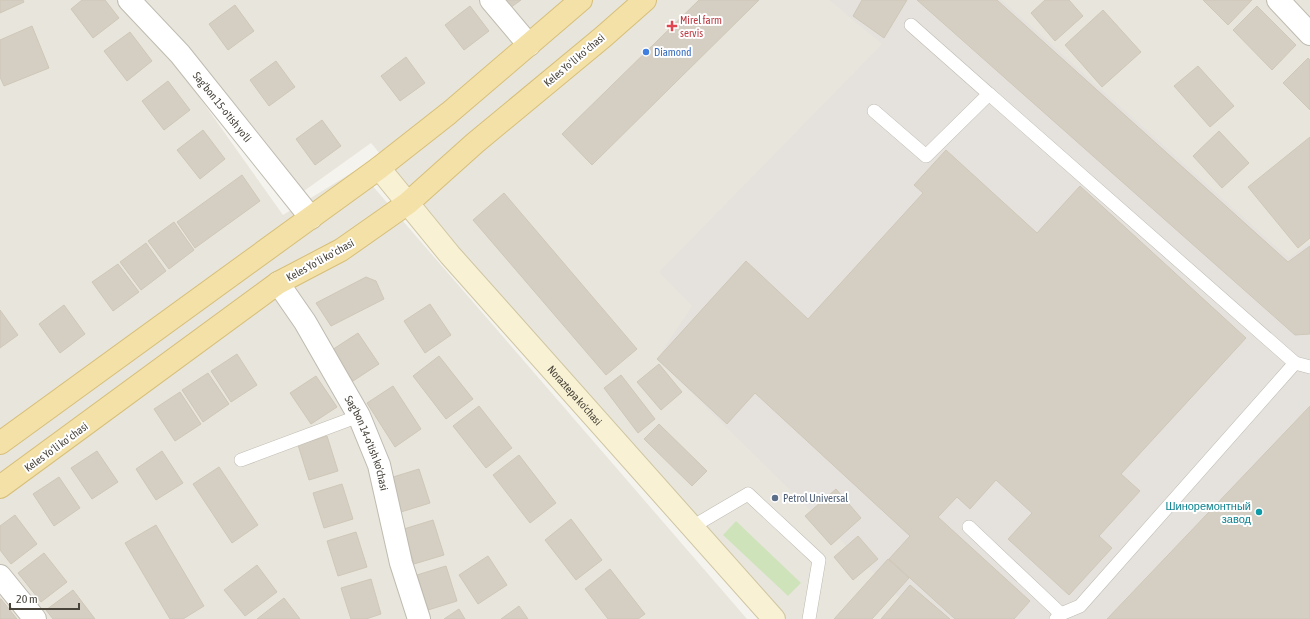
<svg xmlns="http://www.w3.org/2000/svg" width="1310" height="619" font-family="'Asap Condensed',sans-serif">
	<style>
		.residential { fill: #e8e5dc }
		.industrial { fill: #e5e2de }
		.green { fill: #cfe3bb }
		.building { fill: #d5cfc3; stroke: #cfc7b7 }
		.lines { fill: none; stroke-linecap: round; stroke-linejoin: round }
		.lane-casing { stroke: #bfbbb0; stroke-width: 14 }
		.street-casing { stroke: #bfbbb0; stroke-width: 24 }
		.secondary-casing { stroke: #cec5a2; stroke-width: 24 }
		.primary-casing { stroke: #d7bf79; stroke-width: 24 }
		.lane { stroke: #fff; stroke-width: 13 }
		.street { stroke: #fff; stroke-width: 22 }
		.secondary { stroke: #f9f1d3; stroke-width: 22 }
		.primary { stroke: #f3e1a8; stroke-width: 22 }
		.health-dot { fill: #e0444e; stroke: #fff; stroke-width: 1.5 }
		.shop-dot { fill: #3f7fe0; stroke: #fff; stroke-width: 1.5 }
		.service-dot { fill: #5c6f8a; stroke: #fff; stroke-width: 1.5 }
		.culture-dot { fill: #0f9aa8; stroke: #fff; stroke-width: 1.5 }
		.labels { text-anchor: middle; dominant-baseline: central; stroke-width: 4; stroke-linejoin: round; paint-order: stroke }
		.health-label { font-size: 11px; fill: #be3a42; stroke: #fff; text-anchor: start }
		.shop-label { font-size: 11px; fill: #366cbe; stroke: #fff; text-anchor: start }
		.street-label { font-size: 11px; fill: #48443b; stroke: #fff }
		.service-label { font-size: 11px; fill: #4e5e75; stroke: #fff; text-anchor: start }
		.culture-label { font-size: 11px; fill: #0d838f; stroke: #fff; text-anchor: end }
	</style>
	<rect width="100%" height="100%" fill="#f5f3ed"/>
	<!-- residential -->
	<g class="residential">
		<path d="M0,0H118L173,60L283,215L358,169L747,619H0Z"/>
		<path d="M139,0H1310V619H774L692,527L371,143L297,196Z"/>
	</g>
	<!-- industrial -->
	<path class="industrial" d="M829,0H1002L1289,258L1310,242V619H921L657,359L692,306L659,272L882,44Z"/>
	<!-- green -->
	<path class="green" d="M736,521L801,583L788,596L723,535Z"/>
	<!-- building -->
	<g class="building">
		<path d="M0,0H23L24,2L0,13Z"/>
		<path d="M82,0H105L119,18L93,38L71,9Z"/>
		<path d="M504,0H521L510,8Z"/>
		<path d="M699,0H759L592,165L562,134Z"/>
		<path d="M862,0H907L884,38L853,16Z"/>
		<path d="M917,0H997L1288,262L1310,246V334L1295,335Z"/>
		<path d="M1045,0H1069L1083,16L1055,41L1031,13Z"/>
		<path d="M1203,0H1252L1228,25Z"/>
		<path d="M235,5L254,31L228,50L209,24Z"/>
		<path d="M470,6L489,31L464,50L445,25Z"/>
		<path d="M1257,6L1296,45L1272,70L1233,30Z"/>
		<path d="M1103,10L1141,52L1102,87L1065,45Z"/>
		<path d="M32,26L49,68L4,86L0,77V40Z"/>
		<path d="M130,32L152,61L127,81L104,51Z"/>
		<path d="M406,57L425,83L400,101L381,76Z"/>
		<path d="M1308,58L1310,60V110L1283,83Z"/>
		<path d="M276,61L295,87L269,106L250,80Z"/>
		<path d="M1198,66L1234,106L1210,127L1174,86Z"/>
		<path d="M168,81L190,110L164,130L142,101Z"/>
		<path d="M322,120L341,146L315,165L296,139Z"/>
		<path d="M203,130L225,159L200,179L177,150Z"/>
		<path d="M1219,131L1249,163L1222,188L1193,156Z"/>
		<path d="M1310,137V238L1298,248L1248,187Z"/>
		<path d="M946,150L1037,233L1080,186L1246,338L1121,474L1140,491L1099,536L1112,548L1069,595L1008,539L1032,513L996,480L970,509L957,497L938,517L1030,601L1014,619H955L889,559L910,536L755,393L727,424L657,359L746,261L808,319L923,193L914,185Z"/>
		<path d="M242,175L260,201L195,248L177,222Z"/>
		<path d="M504,193L637,349L606,375L473,220Z"/>
		<path d="M174,222L194,250L169,269L148,241Z"/>
		<path d="M146,243L166,271L141,290L120,262Z"/>
		<path d="M118,264L139,292L113,311L92,282Z"/>
		<path d="M366,277L376,281L384,299L331,326L316,303Z"/>
		<path d="M430,304L451,335L425,353L404,321Z"/>
		<path d="M64,305L85,334L60,353L39,324Z"/>
		<path d="M0,310L18,335L0,348Z"/>
		<path d="M358,333L379,364L353,381L332,350Z"/>
		<path d="M237,354L257,385L231,402L211,371Z"/>
		<path d="M439,356L473,399L446,419L413,376Z"/>
		<path d="M659,364L682,392L661,410L637,382Z"/>
		<path d="M208,373L229,404L203,422L182,390Z"/>
		<path d="M621,375L655,419L638,433L604,388Z"/>
		<path d="M316,376L337,407L311,424L290,393Z"/>
		<path d="M393,386L421,429L395,447L367,403Z"/>
		<path d="M180,392L201,424L175,441L154,409Z"/>
		<path d="M479,406L512,448L486,468L453,426Z"/>
		<path d="M1310,406V619H1107Z"/>
		<path d="M659,424L707,471L692,486L644,439Z"/>
		<path d="M327,436L338,471L309,480L298,445Z"/>
		<path d="M97,451L118,482L92,499L71,468Z"/>
		<path d="M162,451L183,483L156,500L136,469Z"/>
		<path d="M519,455L556,503L530,523L493,475Z"/>
		<path d="M219,467L258,525L232,543L193,484Z"/>
		<path d="M419,469L430,503L401,512L390,478Z"/>
		<path d="M59,477L80,508L54,526L33,494Z"/>
		<path d="M342,484L353,519L324,528L313,493Z"/>
		<path d="M836,489L861,518L831,545L805,516Z"/>
		<path d="M15,515L37,544L11,564L0,550V526Z"/>
		<path d="M571,519L602,560L576,580L545,540Z"/>
		<path d="M433,520L444,555L414,564L404,529Z"/>
		<path d="M156,525L204,606L183,619H170L125,543Z"/>
		<path d="M356,532L367,567L338,576L327,541Z"/>
		<path d="M858,536L878,559L853,580L834,557Z"/>
		<path d="M44,553L67,582L41,602L18,573Z"/>
		<path d="M488,556L507,585L478,604L459,575Z"/>
		<path d="M888,559L909,578L872,619H834Z"/>
		<path d="M257,565L277,592L245,616L224,590Z"/>
		<path d="M446,566L457,601L428,610L417,575Z"/>
		<path d="M610,569L645,614L638,619H608L585,589Z"/>
		<path d="M371,579L381,614L366,619H351L341,588Z"/>
		<path d="M910,585L950,619H881Z"/>
		<path d="M73,590L95,619H53L46,610Z"/>
		<path d="M284,598L300,619H257Z"/>
		<path d="M0,599H1L17,619H0Z"/>
		<path d="M519,606L528,619H501Z"/>
		<path d="M459,609L465,619H444Z"/>
	</g>
	<g class="lines">
		<defs>
			<g id="lane">
				<path d="M989,94L1295,363L1080,606L1061,614"/>
				<path d="M874,111L926,156L989,94L911,25"/>
				<path d="M1295,363L1310,367"/>
				<path d="M241,460L359,416"/>
				<path d="M692,527L748,494L819,560L809,619"/>
				<path d="M969,527L1061,614L1056,619"/>
			</g>
			<g id="street">
				<path id="s1" d="M129,0L180,54L311,218"/>
				<path d="M491,0L529,45"/>
				<path d="M1278,0L1310,34"/>
				<path id="s2" d="M278,283L305,322L359,416L379,465L401,563L419,619"/>
				<path d="M0,576L35,619"/>
			</g>
			<g id="secondary">
				<path id="s3" d="M379,168L450,255L774,619"/>
			</g>
			<g id="primary">
				<path d="M0,443L379,168L449,113L581,0"/>
				<path d="M0,487L278,283L341,250L408,203L475,143L603,37L645,0"/>
			</g>
		</defs>
		<!-- lane casing -->
		<use href="#lane" class="lane-casing"/>
		<!-- street casing -->
		<use href="#street" class="street-casing"/>
		<!-- secondary casing -->
		<use href="#secondary" class="secondary-casing"/>
		<!-- primary casing -->
		<use href="#primary" class="primary-casing"/>
		<!-- lane -->
		<use href="#lane" class="lane"/>
		<!-- street -->
		<use href="#street" class="street"/>
		<!-- secondary -->
		<use href="#secondary" class="secondary"/>
		<!-- primary -->
		<use href="#primary" class="primary"/>
	</g>
	<!-- markers -->
	<path class="health-dot" d="M670 20h4v4h4v4h-4v4h-4v-4h-4v-4h4z"/>
	<circle class="shop-dot" cx="646" cy="52" r="4"/>
	<circle class="service-dot" cx="775" cy="498" r="4"/>
	<circle class="culture-dot" cx="1259" cy="512" r="4"/>
	<g class="labels">
		<!-- health labels -->
		<g class="health-label">
			<text x="680" y="20">Mirel farm<tspan x="680" dy="13">servis</tspan></text>
		</g>
		<!-- shop labels -->
		<g class="shop-label">
			<text x="654" y="52">Diamond</text>
		</g>
		<!-- street labels -->
		<g class="street-label">
			<text transform="translate(574 60) rotate(-40)">Keles Yoʻli koʻchasi</text>
			<text stroke="none"><textPath href="#s1" startOffset="142">Sag'bon 15-o'tish yo'li</textPath></text>
			<text transform="translate(320 260) rotate(-29)">Keles Yoʻli koʻchasi</text>
			<text stroke="none"><textPath href="#s3" startOffset="300">Noraztepa ko'chasi</textPath></text>
			<text stroke="none"><textPath href="#s2" startOffset="184">Sag'bon 14-o'tish ko'chasi</textPath></text>
			<text transform="translate(56 447) rotate(-36)">Keles Yoʻli koʻchasi</text>
		</g>
		<!-- service labels -->
		<g class="service-label">
			<text x="783" y="498">Petrol Universal</text>
		</g>
		<!-- culture labels -->
		<g class="culture-label">
			<text x="1251" y="506">Шиноремонтный<tspan x="1251" dy="13">завод</tspan></text>
		</g>
	</g>
	<!-- scale -->
	<path d="M10 603v6h69v-6" fill="none" stroke="#48443b" stroke-width="2"/>
	<text x="16" y="603" font-size="12" fill="#48443b" stroke="#ffffff" stroke-width="3" paint-order="stroke">20 m</text>
</svg>
